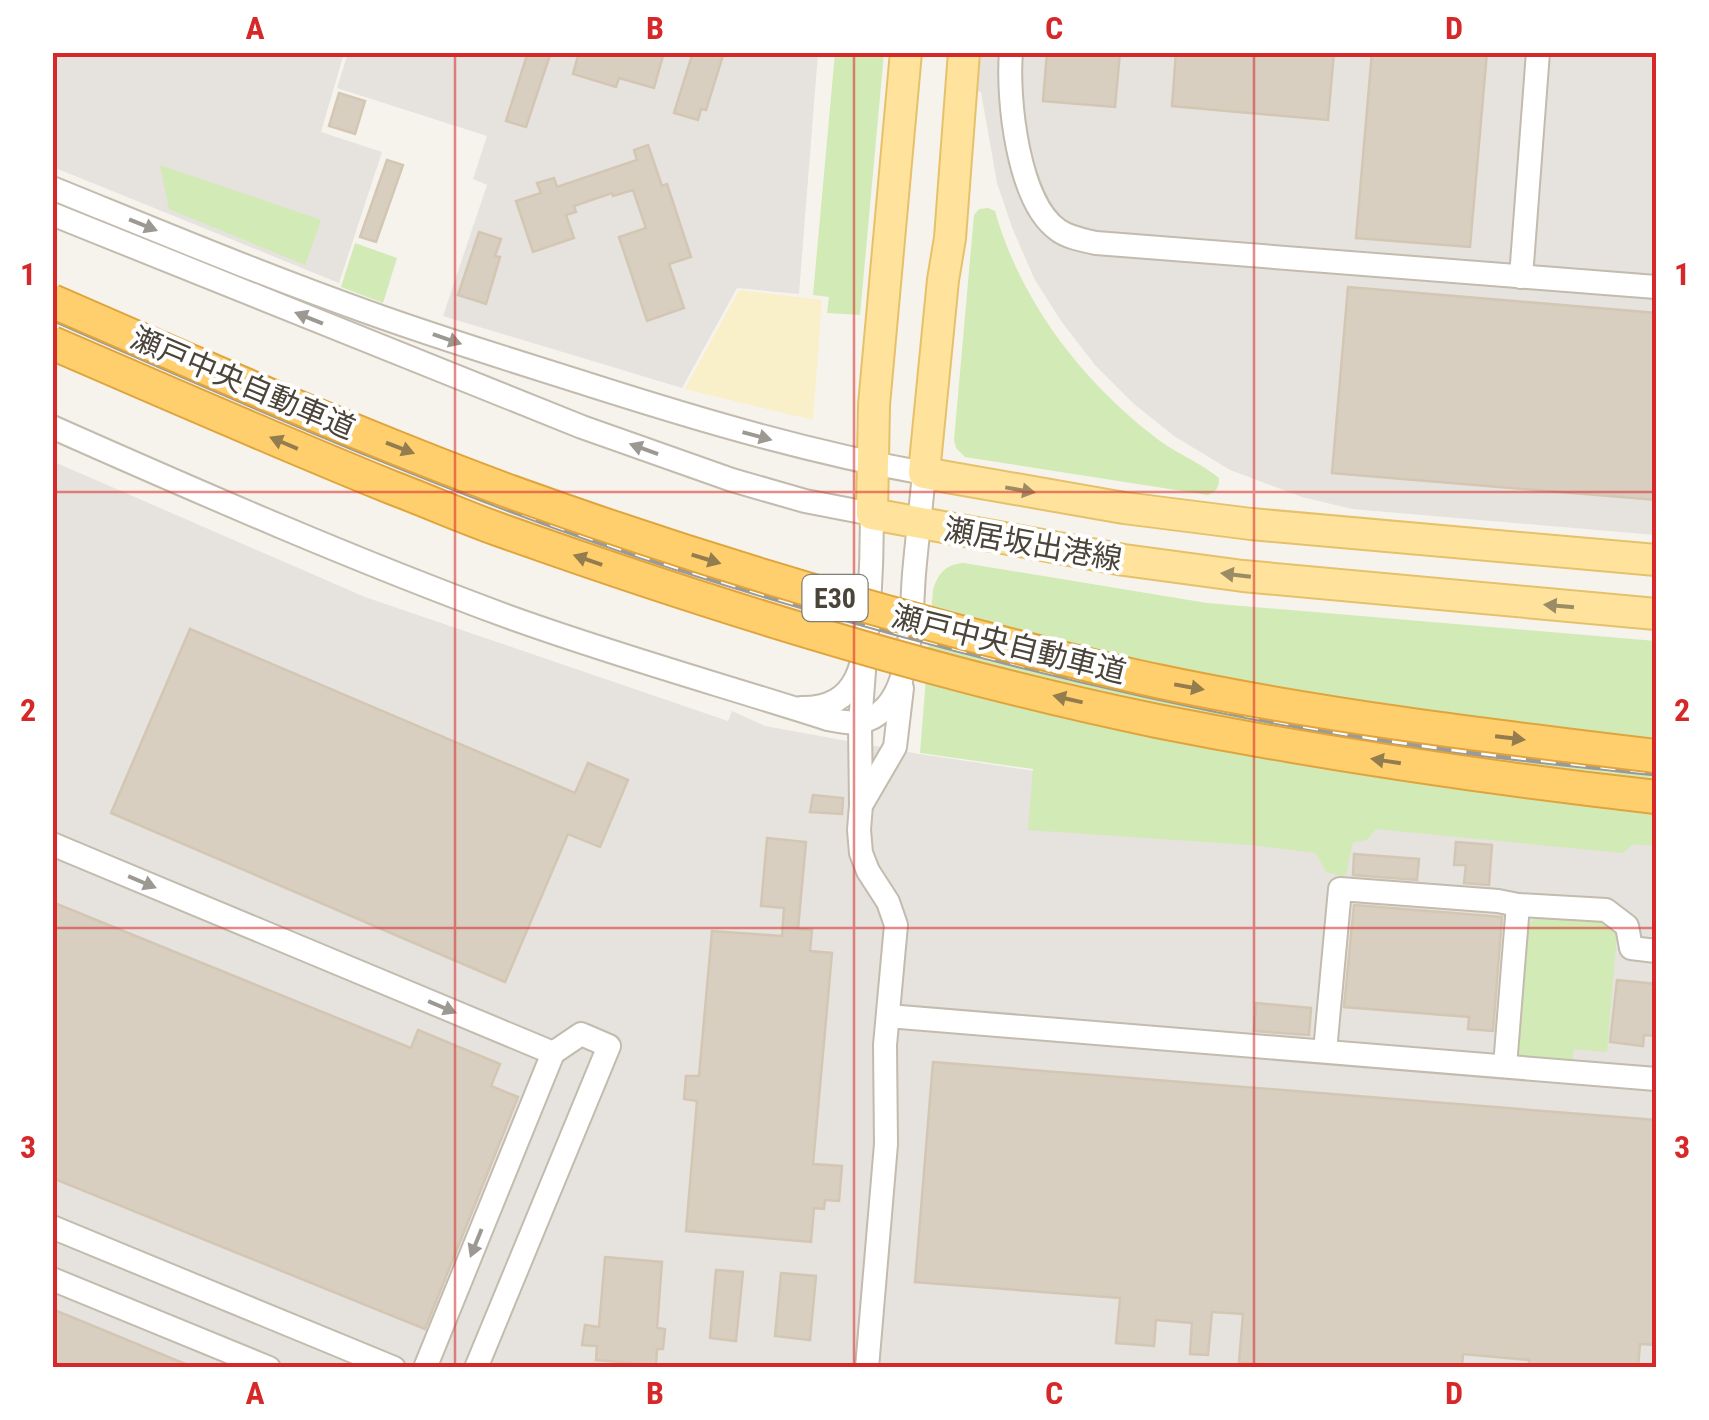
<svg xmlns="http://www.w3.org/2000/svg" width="1709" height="1420" font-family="'Roboto Condensed','Noto Sans JP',sans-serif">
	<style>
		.industrial { fill: #e6e2dd }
		.green { fill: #d2eab5 }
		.sand { fill: #f9efc9 }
		.building { fill: #d8cfc1; stroke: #d3c7b4; stroke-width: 2.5 }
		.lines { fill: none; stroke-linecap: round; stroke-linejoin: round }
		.minor-casing { stroke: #c2bbae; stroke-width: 26 }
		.major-casing { stroke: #e6c16a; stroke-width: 34 }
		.minor { stroke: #fff; stroke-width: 22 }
		.major { stroke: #ffe39c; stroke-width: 30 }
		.rail-casing { stroke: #9a9a9a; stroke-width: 9 }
		.rail { stroke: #fff; stroke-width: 5; stroke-dasharray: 15; stroke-linecap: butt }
		.highway-bridge-casing { stroke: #e0a43c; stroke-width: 36; stroke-linecap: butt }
		.highway-bridge { stroke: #ffcf6e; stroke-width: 32 }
		.oneway { fill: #9c9892 }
		.oneway2 { fill: #937c4e }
		.oneway3 { fill: #9c8c66 }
		.grid { fill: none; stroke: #d62828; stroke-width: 2.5; stroke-opacity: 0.55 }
		.labels { text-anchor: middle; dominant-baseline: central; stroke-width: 8; stroke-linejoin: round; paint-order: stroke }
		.shield { fill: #fff; stroke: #817c74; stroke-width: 2.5 }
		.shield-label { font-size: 28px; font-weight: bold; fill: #4b4439 }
		.street-label { font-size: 30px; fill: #4b4439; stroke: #fff }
		.neatline { fill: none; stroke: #d62828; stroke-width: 4 }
		.grid-label { font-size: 32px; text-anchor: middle; font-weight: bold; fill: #d62828 }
	</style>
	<rect width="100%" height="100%" fill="#f6f3ec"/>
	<!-- industrial -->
	<g class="industrial">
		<path d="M52,53H344L321,132L382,152L339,283L53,167Z"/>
		<path d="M348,53H818L799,294L737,288L682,388L443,316L487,185L473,179L487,136L337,88Z"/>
		<path d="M978,53H1656V535L1352,509L1302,497L1230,470L1174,436L1134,404L1095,365L1061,321L1035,280L1013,230L997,183L981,92L975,91Z"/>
		<path d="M52,461L365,597L728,721L732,711L765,726L919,754L1063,775L1656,841V1367H53Z"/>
	</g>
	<!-- green -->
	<g class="green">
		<path d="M835,53H884L860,315L827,313L829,297L813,295Z"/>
		<path d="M160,165L321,220L305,265L169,209Z"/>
		<path d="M988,208L995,211C1021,303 1084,384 1160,441C1178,454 1201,463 1219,478C1219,487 1217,491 1208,495L965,457L956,448L954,440L974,215L979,209Z"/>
		<path d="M355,243L397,258L383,303L341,287Z"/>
		<path d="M964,563L1207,603L1656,641V846L1633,844L1623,853L1376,829L1367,840L1353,842L1346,875L1341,876L1326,872L1316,853L1251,845L1028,830L1033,769L920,753L933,590C938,573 946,564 964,563Z"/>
		<path d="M1544,911L1603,916L1617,933L1607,1052L1574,1049L1572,1063L1517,1058L1515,1050L1528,924Z"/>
	</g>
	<!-- sand -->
	<path class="sand" d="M739,290L822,300L813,420L685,389Z"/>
	<!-- building -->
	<g class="building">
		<path d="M528,52H551L526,127L506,121Z"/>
		<path d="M579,52H664L654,88L619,78L616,87L573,74Z"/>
		<path d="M693,52H724L706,110L701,109L698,120L674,113Z"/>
		<path d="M1047,52H1120L1115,107L1043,101Z"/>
		<path d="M1176,52H1334L1328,120L1172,106Z"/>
		<path d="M1372,52H1487L1470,247L1356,238Z"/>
		<path d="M339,93L365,101L355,134L329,126Z"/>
		<path d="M648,145L662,186L667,184L691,257L669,264L684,308L647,321L619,237L646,228L633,190L613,196L612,193L574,206L576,212L566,215L574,238L533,252L516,201L541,193L537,183L554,178L557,187L637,160L634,150Z"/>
		<path d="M387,160L403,165L376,242L360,237Z"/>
		<path d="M479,232L501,239L495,256L500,257L486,304L458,295Z"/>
		<path d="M1348,287L1656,313V500L1332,473Z"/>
		<path d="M190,629L575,793L588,763L628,780L600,847L568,834L505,982L111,813Z"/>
		<path d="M813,795L843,798L842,814L810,812Z"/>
		<path d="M767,838L806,842L798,929L812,930L810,951L832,953L813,1164L842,1166L839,1201L825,1200L824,1209L814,1208L811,1242L686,1231L697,1101L684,1099L686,1076H699L712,931L782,936L784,908L761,906Z"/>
		<path d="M1456,842L1492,845L1489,885L1464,883L1466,865H1454Z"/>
		<path d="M1354,854L1419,859L1417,880L1353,875Z"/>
		<path d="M52,902L411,1048L418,1030L500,1064L491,1086L518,1097L425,1329L52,1178Z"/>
		<path d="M1354,905L1502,917L1493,1031L1468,1029L1469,1017L1344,1007Z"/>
		<path d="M1617,980L1656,984V1036L1644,1035L1643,1046L1610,1042Z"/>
		<path d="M1256,1003L1311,1008L1309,1035L1254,1031Z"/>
		<path d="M933,1062L1656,1120V1345L1640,1344L1638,1368H1529V1360L1463,1354L1462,1368H1309L1239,1362L1243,1314L1212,1312L1208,1355L1190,1354L1192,1323L1156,1320L1154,1346L1116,1343L1120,1298L915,1282Z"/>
		<path d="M605,1257L662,1262L657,1328L665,1329L663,1349H657L656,1365L596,1360L597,1346L582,1345L585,1325L599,1327Z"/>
		<path d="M716,1270L743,1272L736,1341L710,1338Z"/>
		<path d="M781,1273L816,1276L810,1340L775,1336Z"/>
		<path d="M52,1309L193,1367V1368H52Z"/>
	</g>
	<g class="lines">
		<defs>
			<g id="minor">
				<path d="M1011,52C1007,99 1018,202 1058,230C1069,238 1083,240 1096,243L1656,287"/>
				<path d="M52,188C158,231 263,275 370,313C442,339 515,361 587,384C700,420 808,452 924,473C921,507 917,540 914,574C911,611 913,680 885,708C868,726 851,724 828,719C722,685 614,655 509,617C354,560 203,494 52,427"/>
				<path d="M52,214L582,427L732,480L805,501L872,514C872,545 871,576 869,607C865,655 864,709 801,708"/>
				<path d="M1521,277L1538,52"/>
				<path d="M864,671L860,724L861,805L859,830L861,853L868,871L888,902L896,925L885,1045L886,1144L867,1368"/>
				<path d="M863,802L895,747L902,688"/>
				<path d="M52,844L553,1053L425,1368"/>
				<path d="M888,1016L1656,1079"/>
				<path d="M1325,1051L1340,889L1498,901L1518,905"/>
				<path d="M1505,1066L1518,905L1606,910L1627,926L1631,948L1656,951"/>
				<path d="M52,1227L394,1368"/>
				<path d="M52,1279L269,1368"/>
				<path d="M476,1368L609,1046L581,1034L553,1053"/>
			</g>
			<g id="major">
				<path d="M906,52L874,405L872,514L1124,560L1243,576L1656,614"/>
				<path d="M964,52L950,238L943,280L924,473L1124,508L1251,524L1656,560"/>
			</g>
		</defs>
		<!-- minor casing -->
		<use href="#minor" class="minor-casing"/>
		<!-- major casing -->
		<use href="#major" class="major-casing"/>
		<!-- minor -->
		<use href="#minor" class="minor"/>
		<!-- major -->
		<use href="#major" class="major"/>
		<defs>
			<path id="rail" d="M52,317C258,407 464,498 678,567C889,634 1105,690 1323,729C1433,749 1545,760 1656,772"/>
		</defs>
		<!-- rail casing -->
		<use href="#rail" class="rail-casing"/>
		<!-- rail -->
		<use href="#rail" class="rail"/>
		<defs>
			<g id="highway-bridge">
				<path d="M52,301C204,367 356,435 511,492C680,553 852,605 1026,649C1070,660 1113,672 1157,681C1322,716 1489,736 1656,756"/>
				<path d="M52,343C166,392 279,442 393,488C430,502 466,518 503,531C714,606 938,676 1157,721C1323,754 1489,778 1656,797"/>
			</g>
		</defs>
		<!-- highway-bridge casing -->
		<use href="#highway-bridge" class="highway-bridge-casing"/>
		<!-- highway-bridge -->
		<use href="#highway-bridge" class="highway-bridge"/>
	</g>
	<!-- one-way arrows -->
	<defs><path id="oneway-solid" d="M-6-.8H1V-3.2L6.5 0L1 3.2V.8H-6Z" transform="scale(2.5)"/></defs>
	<g class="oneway">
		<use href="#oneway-solid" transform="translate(143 225) rotate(22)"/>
		<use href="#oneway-solid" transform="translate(309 318) rotate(-158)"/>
		<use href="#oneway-solid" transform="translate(447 339) rotate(19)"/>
		<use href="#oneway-solid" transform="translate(757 436) rotate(15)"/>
		<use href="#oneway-solid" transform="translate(644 449) rotate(-160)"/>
		<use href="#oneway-solid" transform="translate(142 882) rotate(23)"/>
		<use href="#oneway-solid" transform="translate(442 1007) rotate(23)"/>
		<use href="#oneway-solid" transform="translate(476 1243) rotate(112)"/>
	</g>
	<g class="oneway2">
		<use href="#oneway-solid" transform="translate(284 443) rotate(-157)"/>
		<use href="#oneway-solid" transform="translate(400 448) rotate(21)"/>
		<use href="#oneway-solid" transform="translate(706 559) rotate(17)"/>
		<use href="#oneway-solid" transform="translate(588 560) rotate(-161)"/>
		<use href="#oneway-solid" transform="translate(1189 687) rotate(10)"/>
		<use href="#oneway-solid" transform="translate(1068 699) rotate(-167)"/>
		<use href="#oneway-solid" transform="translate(1510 738) rotate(7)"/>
		<use href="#oneway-solid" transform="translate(1386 761) rotate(-171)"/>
	</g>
	<g class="oneway3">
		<use href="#oneway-solid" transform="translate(1020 490) rotate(10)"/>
		<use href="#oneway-solid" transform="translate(1236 575) rotate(-173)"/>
		<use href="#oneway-solid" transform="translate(1559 606) rotate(-175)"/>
	</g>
	<!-- grid -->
	<path class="grid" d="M455,52V1368M854,52V1368M1254,52V1368M52,492H1656M52,928H1656"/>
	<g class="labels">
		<!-- shield labels -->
		<rect class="shield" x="802.5" y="575" width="65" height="46" rx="8"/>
		<g class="shield-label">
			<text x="835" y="598">E30</text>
		</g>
		<!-- street labels -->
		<g class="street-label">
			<text transform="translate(243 383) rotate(23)">瀬戸中央自動車道</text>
			<text transform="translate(1033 544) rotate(10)">瀬居坂出港線</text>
			<text transform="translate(1009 644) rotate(14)">瀬戸中央自動車道</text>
		</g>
	</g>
	<!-- border -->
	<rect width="1709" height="1420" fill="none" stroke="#ffffff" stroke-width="110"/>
	<rect x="55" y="55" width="1599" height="1310" class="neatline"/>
	<g class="grid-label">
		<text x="255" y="39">A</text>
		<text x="655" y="39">B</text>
		<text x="1054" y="39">C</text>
		<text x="1454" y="39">D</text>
		<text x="28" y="285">1</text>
		<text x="1682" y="285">1</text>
		<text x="28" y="721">2</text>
		<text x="1682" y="721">2</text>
		<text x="28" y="1158">3</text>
		<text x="1682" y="1158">3</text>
		<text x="255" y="1404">A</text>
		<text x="655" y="1404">B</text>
		<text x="1054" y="1404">C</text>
		<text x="1454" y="1404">D</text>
	</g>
</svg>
